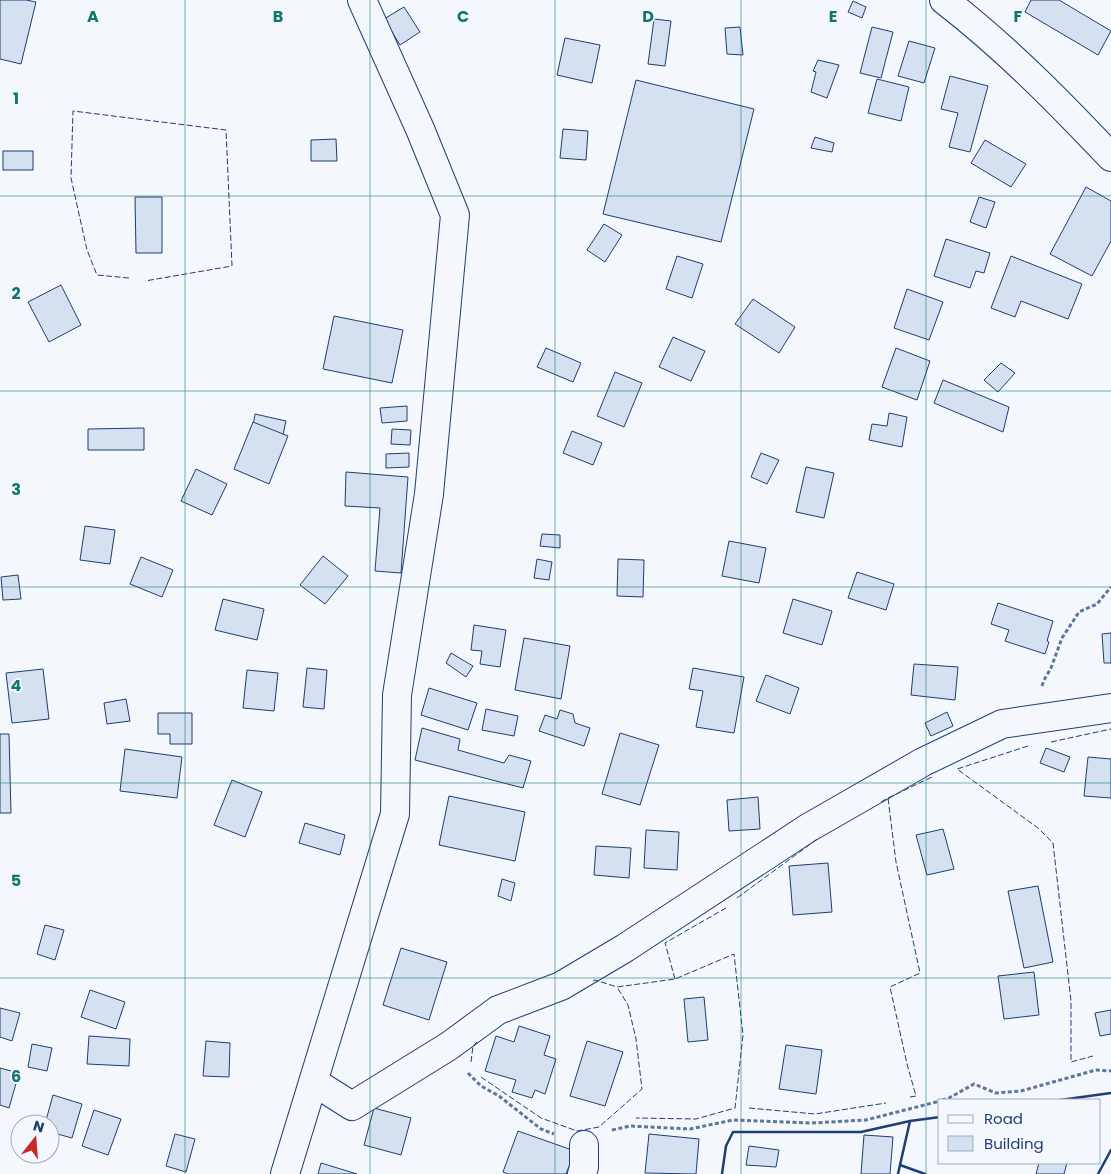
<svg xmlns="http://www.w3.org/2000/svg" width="1111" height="1174" font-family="Poppins,sans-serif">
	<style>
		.building { fill: #d5e0f0; stroke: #1d3f73 }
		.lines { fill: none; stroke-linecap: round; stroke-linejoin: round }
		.street-casing { stroke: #1d3f73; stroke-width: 30 }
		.path { stroke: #5e769c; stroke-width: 3; stroke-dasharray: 4 2.5; stroke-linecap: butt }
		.street { stroke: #f4f7fb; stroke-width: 28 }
		.fence { stroke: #1d3f73; stroke-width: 1; stroke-dasharray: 6 2.5; stroke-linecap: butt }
		.wall { stroke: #1d3f73; stroke-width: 2.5 }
		.grid { fill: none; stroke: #0f766e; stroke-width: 1; stroke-opacity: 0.55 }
		.grid-label { font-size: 16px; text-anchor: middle; font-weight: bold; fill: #0f766e; stroke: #f4f7fb; stroke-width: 4; stroke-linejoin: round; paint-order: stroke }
	</style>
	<rect width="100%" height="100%" fill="#f4f7fb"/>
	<!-- building -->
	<g class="building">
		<path d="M0,0H26L36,2L21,64L0,59Z"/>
		<path d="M1031,0H1059L1111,31L1098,55L1025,12Z"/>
		<path d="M853,1L866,7L862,18L848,12Z"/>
		<path d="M404,7L420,32L400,45L384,19Z"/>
		<path d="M654,19L671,21L665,66L648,64Z"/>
		<path d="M740,27L743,55L727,54L725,28Z"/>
		<path d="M872,27L893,32L881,78L860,73Z"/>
		<path d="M565,38L600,45L592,83L557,75Z"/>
		<path d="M909,41L935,48L924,83L898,76Z"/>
		<path d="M818,60L839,65L827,98L811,92L816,72L813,71Z"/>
		<path d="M950,76L988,86L970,152L949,147L958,113L941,109Z"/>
		<path d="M877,79L909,87L901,121L868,113Z"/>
		<path d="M636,80L754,109L721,242L603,214Z"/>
		<path d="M563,129L588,131L586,160L560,158Z"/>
		<path d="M815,137L834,143L832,152L811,148Z"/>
		<path d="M336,139L337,161H311V140Z"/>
		<path d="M985,140L1026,164L1011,187L971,163Z"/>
		<rect x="3" y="151" width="30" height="19"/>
		<path d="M1086,187L1111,201V241L1092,276L1050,254Z"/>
		<path d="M135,197H162V253H136Z"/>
		<path d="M979,197L995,202L986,228L970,222Z"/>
		<path d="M604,224L622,235L605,262L587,250Z"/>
		<path d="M946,239L990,253L984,273L976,271L970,288L934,276Z"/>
		<path d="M677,256L703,264L692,298L666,289Z"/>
		<path d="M1011,256L1082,284L1068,319L1021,301L1015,317L991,308Z"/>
		<path d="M61,285L81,325L49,342L28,302Z"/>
		<path d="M907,289L943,302L929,340L894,328Z"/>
		<path d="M753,299L795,327L779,353L735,324Z"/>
		<path d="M334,316L403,330L392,383L323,369Z"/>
		<path d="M673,337L705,351L691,381L659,367Z"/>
		<path d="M546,348L581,363L573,382L537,367Z"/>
		<path d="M896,348L930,361L917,400L882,387Z"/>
		<path d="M1001,363L1015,373L998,392L984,380Z"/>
		<path d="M615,372L642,383L624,427L597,416Z"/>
		<path d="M943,380L1009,407L1003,432L934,403Z"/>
		<path d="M407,406V421L382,423L380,408Z"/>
		<path d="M889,413L907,417L902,447L869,440L872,424L887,426Z"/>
		<path d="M255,414L286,421L282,439L252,432Z"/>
		<path d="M253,422L288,436L269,484L234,469Z"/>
		<path d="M144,428V450H88V429Z"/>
		<path d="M392,429L411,430L410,445L391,444Z"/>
		<path d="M572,431L602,443L593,465L563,453Z"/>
		<path d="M409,453V467L386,468V454Z"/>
		<path d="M761,453L779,460L767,484L751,477Z"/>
		<path d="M806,467L834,473L824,518L796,512Z"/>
		<path d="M196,469L227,484L212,515L181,501Z"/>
		<path d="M346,472L408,477L401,573L375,571L380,508L345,506Z"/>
		<path d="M85,526L115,530L110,564L80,560Z"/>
		<path d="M542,534L560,535V548L540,546Z"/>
		<path d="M729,541L766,548L759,583L722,576Z"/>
		<path d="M323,556L348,576L325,604L300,585Z"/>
		<path d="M141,557L173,570L162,597L130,584Z"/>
		<path d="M537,559L552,562L549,580L534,578Z"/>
		<path d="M618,559L644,560L643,597L617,596Z"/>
		<path d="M857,572L894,584L886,610L848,598Z"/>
		<path d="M18,575L21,599L3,600L1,577Z"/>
		<path d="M223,599L264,609L257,640L215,630Z"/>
		<path d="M793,599L832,611L822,645L783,633Z"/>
		<path d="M998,603L1053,621L1047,641L1049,642L1045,654L1005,641L1009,630L991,624Z"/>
		<path d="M474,625L506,630L500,667L480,664L482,651L471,650Z"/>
		<path d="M1111,633V663H1104L1102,634Z"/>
		<path d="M524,638L570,646L561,699L515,690Z"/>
		<path d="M451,653L473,666L466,677L446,663Z"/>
		<path d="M914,664L958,667L955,700L911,695Z"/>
		<path d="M307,668L327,670L324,709L303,707Z"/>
		<path d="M693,668L744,677L734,733L696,727L703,691L689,689Z"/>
		<path d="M43,669L49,719L12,723L6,673Z"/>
		<path d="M247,670L278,673L274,711L243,708Z"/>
		<path d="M766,675L799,688L790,714L756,701Z"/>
		<path d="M429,688L477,703L468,730L421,715Z"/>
		<path d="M126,699L130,721L107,724L104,703Z"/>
		<path d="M486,709L518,716L514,736L482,730Z"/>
		<path d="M560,710L573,714L575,723L590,728L584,746L539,731L545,715L557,719Z"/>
		<path d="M947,712L953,726L931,736L925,723Z"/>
		<path d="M158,713H192V744H170V734H158Z"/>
		<path d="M422,728L460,739L458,750L504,763L509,755L531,761L523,788L415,760Z"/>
		<path d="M620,733L659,745L640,805L602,794Z"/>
		<path d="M0,734H9L11,813H0Z"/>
		<path d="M1046,748L1070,757L1064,772L1040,763Z"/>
		<path d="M125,749L182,757L177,798L120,791Z"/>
		<path d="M1088,757L1111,759V798L1084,796Z"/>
		<path d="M232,780L262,792L245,837L214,825Z"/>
		<path d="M449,796L525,812L515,861L439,845Z"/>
		<path d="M758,797L760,829L729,831L727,800Z"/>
		<path d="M305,823L345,835L340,855L299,843Z"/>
		<path d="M943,829L954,869L927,875L916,835Z"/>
		<path d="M646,830L679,832L677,870L644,868Z"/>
		<path d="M596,846L631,848L629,878L594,875Z"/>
		<path d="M828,863L832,912L793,915L789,866Z"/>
		<path d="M502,879L515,883L511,901L498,896Z"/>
		<path d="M1038,886L1053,962L1024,968L1008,891Z"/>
		<path d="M45,925L64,930L55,960L37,954Z"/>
		<path d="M401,948L447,962L429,1020L383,1005Z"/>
		<path d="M1034,972L1039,1015L1004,1019L998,976Z"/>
		<path d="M90,990L125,1002L116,1029L81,1017Z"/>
		<path d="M704,997L708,1040L688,1042L684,999Z"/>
		<path d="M0,1008L20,1013L12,1041L0,1037Z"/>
		<path d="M1111,1010V1034L1100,1036L1095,1013Z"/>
		<path d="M519,1026L550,1036L544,1055L556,1059L545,1094L535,1090L532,1098L512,1092L516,1080L485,1071L496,1036L514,1042Z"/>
		<path d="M89,1036L130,1039L129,1066L87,1064Z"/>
		<path d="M206,1041L230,1043L229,1077L203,1076Z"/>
		<path d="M587,1041L623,1052L605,1106L570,1096Z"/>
		<path d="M32,1044L52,1048L47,1071L28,1067Z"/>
		<path d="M786,1045L822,1050L816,1094L779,1089Z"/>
		<path d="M0,1068L19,1073L9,1108L0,1105Z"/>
		<path d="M53,1095L82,1104L72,1138L50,1132V1124H45Z"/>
		<path d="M374,1108L411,1118L401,1155L364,1145Z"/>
		<path d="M94,1110L121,1119L108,1155L82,1146Z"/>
		<path d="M518,1131L575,1151L566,1174H508L503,1172Z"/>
		<path d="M175,1134L195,1139L186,1172L166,1166Z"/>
		<path d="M649,1134L699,1139L696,1174L645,1173Z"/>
		<path d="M864,1135L893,1137L890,1174H861Z"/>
		<path d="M749,1146L779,1150L776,1167L746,1165Z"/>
		<path d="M321,1163L357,1174H318Z"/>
		<path d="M1039,1163H1067L1064,1174H1036Z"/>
	</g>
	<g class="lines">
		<defs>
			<g id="street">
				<path d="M944,0C1005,47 1058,101 1111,157"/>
				<path d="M314,1082L352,1106L449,1046L498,1010L561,986L625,948L808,828L923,762L1002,724L1111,708"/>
				<path d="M285,1174L395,814L397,695L429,494L455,215L420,129L362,0"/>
				<path d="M582,1174L584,1167V1145"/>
			</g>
		</defs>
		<!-- street casing -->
		<use href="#street" class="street-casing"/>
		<!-- path -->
		<g class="path">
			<path d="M1042,686L1044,680L1051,668L1062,638L1079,612L1097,604L1111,587"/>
			<path d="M468,1073L481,1086L499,1096L541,1129L554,1134"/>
			<path d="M942,1100L949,1098L974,1084L996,1093L1021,1091L1096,1070L1111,1071"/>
			<path d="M612,1130L630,1126L690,1129L733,1120L812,1123L866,1120L940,1101"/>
		</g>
		<!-- street -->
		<use href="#street" class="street"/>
		<!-- fence -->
		<g class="fence">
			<path d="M129,278L97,275L87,250L71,178L73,111L226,130L232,266L145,281"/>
			<path d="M1051,742L1111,729"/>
			<path d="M1028,746L957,769L1038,828L1053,843L1071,1001V1062L1093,1056"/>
			<path d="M888,798L932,777"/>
			<path d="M881,802L888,798L896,862L920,973L890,987L907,1064L916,1096L910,1097"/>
			<path d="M737,898L820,837"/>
			<path d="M675,979L665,943L726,908"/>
			<path d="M593,981L595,980L617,987"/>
			<path d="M471,1062L473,1046L477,1042"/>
			<path d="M481,1077L541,1118L577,1131L599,1127L642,1089L636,1039L628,1005L617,987L675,979L734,954L743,1035L735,1108L696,1119L636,1118"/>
			<path d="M749,1108L815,1114L886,1103"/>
		</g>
		<!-- wall -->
		<g class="wall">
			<path d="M1060,1100L1111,1093"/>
			<path d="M722,1174L726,1146L733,1132H861L910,1121"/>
			<path d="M898,1174L900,1165"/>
			<path d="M925,1174L900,1165L910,1121L940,1117"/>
			<path d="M1098,1174L1111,1150"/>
		</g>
	</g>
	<!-- grid -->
	<path class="grid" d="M185,0V1174M370,0V1174M555,0V1174M741,0V1174M926,0V1174M0,196H1111M0,391H1111M0,587H1111M0,783H1111M0,978H1111"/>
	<g class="grid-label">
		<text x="93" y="22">A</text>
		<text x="278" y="22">B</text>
		<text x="463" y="22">C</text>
		<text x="648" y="22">D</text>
		<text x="833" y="22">E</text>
		<text x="1018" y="22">F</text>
		<text x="16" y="104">1</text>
		<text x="16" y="299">2</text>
		<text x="16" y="495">3</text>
		<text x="16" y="691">4</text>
		<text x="16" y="886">5</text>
		<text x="16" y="1082">6</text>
	</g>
	<!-- legend -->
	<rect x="938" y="1099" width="162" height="65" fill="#f4f7fb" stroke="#9eadc5"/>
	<rect x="948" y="1115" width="25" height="8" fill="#f4f7fb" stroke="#9eadc5"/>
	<text x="984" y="1124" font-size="15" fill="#1d3f73">Road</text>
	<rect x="948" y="1136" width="25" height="15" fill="#d5e0f0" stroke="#9eadc5"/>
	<text x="984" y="1149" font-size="15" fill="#1d3f73">Building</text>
	<!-- north arrow -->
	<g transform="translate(35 1139) rotate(17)"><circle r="24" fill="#f4f7fb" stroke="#9eadc5"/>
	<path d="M0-4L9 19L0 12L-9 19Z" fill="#c62828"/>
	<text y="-8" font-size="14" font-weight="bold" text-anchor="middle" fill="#1d3f73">N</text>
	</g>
</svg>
